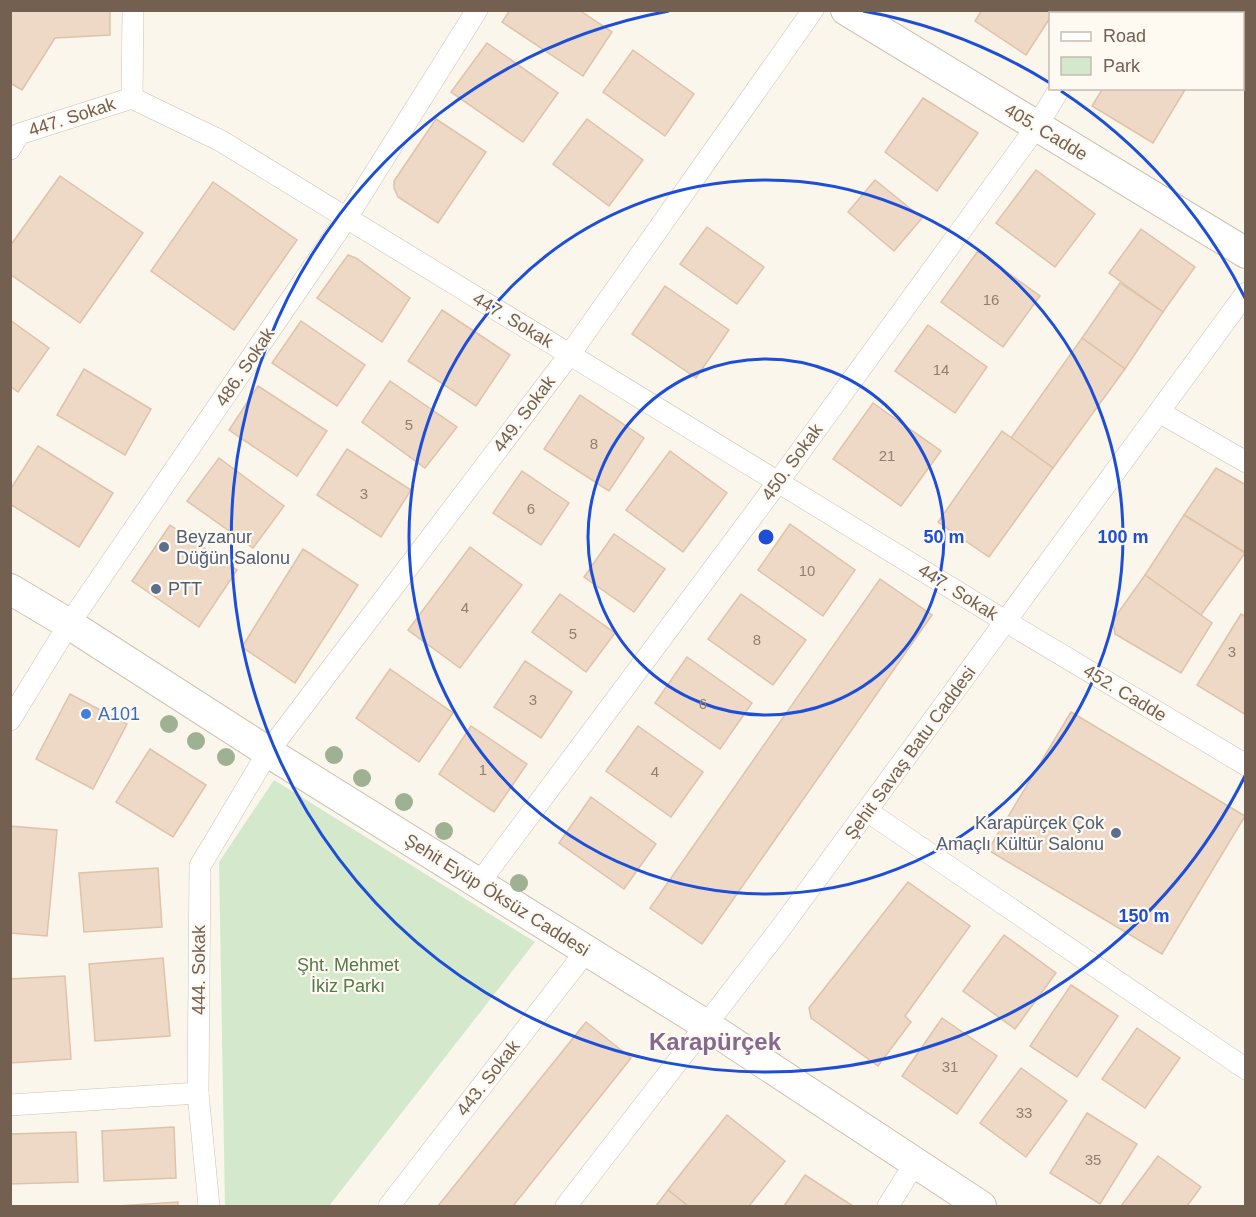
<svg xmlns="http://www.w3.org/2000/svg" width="1256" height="1217" font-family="Helvetica,sans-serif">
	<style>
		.green { fill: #d4e8cb }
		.building { fill: #eed9c6; stroke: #dfc2a8; stroke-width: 1.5 }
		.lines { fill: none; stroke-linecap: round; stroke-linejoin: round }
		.street-casing { stroke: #cdc0b2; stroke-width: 22 }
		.secondary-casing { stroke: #cfc1b0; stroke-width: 32 }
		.street { stroke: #fff; stroke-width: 21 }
		.secondary { stroke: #fff; stroke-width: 30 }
		.tree { fill: #9fb193 }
		.ring { fill: none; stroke: #1d4ed8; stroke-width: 3 }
		.service-dot { fill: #5c6f8a; stroke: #fefaf2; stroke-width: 2 }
		.shop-dot { fill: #3f7fe0; stroke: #fefaf2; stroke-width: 2 }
		.labels { text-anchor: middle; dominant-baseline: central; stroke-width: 4.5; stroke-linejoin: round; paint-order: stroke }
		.number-label { font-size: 15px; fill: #927e6e }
		.street-label { font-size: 18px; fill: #746051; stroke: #fefaf2 }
		.service-label { font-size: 18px; fill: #4e5e75; stroke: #fefaf2; text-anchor: start }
		.shop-label { font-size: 18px; fill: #366cbe; stroke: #fefaf2; text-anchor: start }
		.park-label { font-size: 18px; fill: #54784a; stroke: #fefaf2 }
		.district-label { font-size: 24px; font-weight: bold; fill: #86698f; stroke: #fefaf2 }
		.centre { fill: #1d4ed8; stroke: #fefaf2; stroke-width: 3 }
		.ring-label { font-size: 18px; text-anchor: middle; font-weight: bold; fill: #1d4ed8; stroke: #fefaf2; stroke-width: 4.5; stroke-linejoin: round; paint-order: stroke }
	</style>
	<rect width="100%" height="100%" fill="#fbf6ec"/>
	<!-- green -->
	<path class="green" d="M274,780L535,942L329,1206H225L219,862Z"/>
	<!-- building -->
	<g class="building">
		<path d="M10,10H110V35L55,38L22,90L10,83Z"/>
		<path d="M510,10H579L612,32L583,76L502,22Z"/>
		<path d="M982,10H1056L1054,14H1050V18L1026,55L975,21Z"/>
		<path d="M1151,10H1225L1223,14H1155Z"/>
		<path d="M487,43L558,93L523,142L451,92Z"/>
		<path d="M633,50L694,94L665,136L603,92Z"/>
		<path d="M1103,88H1186L1153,143L1092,106Z"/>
		<path d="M923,98L978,133L937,191L885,152Z"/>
		<path d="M436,119L486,152L438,223L398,197L394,188V181Z"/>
		<path d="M587,119L643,160L609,206L553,164Z"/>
		<path d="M1036,170L1095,214L1055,267L996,223Z"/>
		<path d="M60,176L143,233L80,323L10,274V246Z"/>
		<path d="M875,180L922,218L894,251L848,212Z"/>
		<path d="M213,182L297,240L234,330L151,271Z"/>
		<path d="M707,227L764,267L737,304L680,264Z"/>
		<path d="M1141,229L1195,267L1163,312L1109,273Z"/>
		<path d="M978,251L1040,296L1003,347L941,302Z"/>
		<path d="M348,255L356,258L410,298L382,342L317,298Z"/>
		<path d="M1120,283L1163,312L1125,369L1082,338Z"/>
		<path d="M665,286L729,330L696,378L632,334Z"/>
		<path d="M442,310L510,355L476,406L408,361Z"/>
		<path d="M10,320L49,348L18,392L10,386Z"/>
		<path d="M301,321L365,365L337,406L272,363Z"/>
		<path d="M928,325L987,367L955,413L895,371Z"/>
		<path d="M1082,338L1125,369L1053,468L1011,438Z"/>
		<path d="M84,369L151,409L125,455L57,415Z"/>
		<path d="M390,381L457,427L425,468L362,422Z"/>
		<path d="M258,386L327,431L297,476L229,430Z"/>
		<path d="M580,395L644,438L609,491L544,449Z"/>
		<path d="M873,403L941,451L901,506L833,459Z"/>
		<path d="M1002,431L1053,468L989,557L938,522Z"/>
		<path d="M38,446L113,493L79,547L10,504V490Z"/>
		<path d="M347,449L411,490L381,537L317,495Z"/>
		<path d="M670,451L727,493L683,552L626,510Z"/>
		<path d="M219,458L284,506L253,548L187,501Z"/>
		<path d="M1216,468L1246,485V553L1184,515Z"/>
		<path d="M522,471L569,503L541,545L493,513Z"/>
		<path d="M1184,515L1245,553L1201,615L1145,575Z"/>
		<path d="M790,524L855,570L823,616L758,570Z"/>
		<path d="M170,525L237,570L199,627L132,581Z"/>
		<path d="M614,534L665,569L634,612L584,577Z"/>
		<path d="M470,547L522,585L460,668L408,630Z"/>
		<path d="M303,549L358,585L295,683L242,647Z"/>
		<path d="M1145,575L1212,623L1181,673L1115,634L1113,620Z"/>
		<path d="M880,579L932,615L702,944L650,908Z"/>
		<path d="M560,594L615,633L586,672L532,632Z"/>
		<path d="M741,594L806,640L773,685L708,639Z"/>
		<path d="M1241,614L1246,617V715L1197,685Z"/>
		<path d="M687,657L752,703L720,749L655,703Z"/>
		<path d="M525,661L572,692L541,738L494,707Z"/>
		<path d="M390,669L453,713L419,762L356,718Z"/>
		<path d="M70,694L127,724L93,789L36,759Z"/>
		<path d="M1071,712L1245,816L1162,954L988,850Z"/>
		<path d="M471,726L527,764L494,812L439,774Z"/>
		<path d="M638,726L703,772L671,817L606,771Z"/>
		<path d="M150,749L206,785L173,837L116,802Z"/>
		<path d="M591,797L656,844L624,889L559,843Z"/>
		<path d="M10,826L57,830L47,936L10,933Z"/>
		<path d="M158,868L162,927L84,932L79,873Z"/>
		<path d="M908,882L970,926L905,1016L911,1022L878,1066L811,1018L809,1008Z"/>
		<path d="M1004,935L1056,973L1015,1029L963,991Z"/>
		<path d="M163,958L170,1036L95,1041L89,964Z"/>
		<path d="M65,976L71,1059L10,1063V979Z"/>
		<path d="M1071,985L1118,1016L1077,1077L1030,1046Z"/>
		<path d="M942,1018L997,1056L957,1114L902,1076Z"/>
		<path d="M586,1022L631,1058L513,1206H438Z"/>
		<path d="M1137,1028L1180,1058L1145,1108L1102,1079Z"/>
		<path d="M1021,1068L1067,1101L1026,1157L980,1123Z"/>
		<path d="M1087,1113L1137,1144L1100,1204L1050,1173Z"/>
		<path d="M727,1115L785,1161L749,1206H688L668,1190Z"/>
		<path d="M174,1127L176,1178L104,1181L102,1131Z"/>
		<path d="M76,1132L78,1182L10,1184V1134Z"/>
		<path d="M1158,1156L1201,1187L1187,1206H1121Z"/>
		<path d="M805,1175L853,1206H784Z"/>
		<path d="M668,1190L688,1206H656Z"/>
		<path d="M178,1202V1206H117Z"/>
	</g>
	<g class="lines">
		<defs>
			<g id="street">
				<path d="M1105,14L1107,10"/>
				<path d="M132,98L133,10"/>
				<path d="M10,149L19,134L132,98L221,141L1005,621L1246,765"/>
				<path d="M1159,412L1246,462"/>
				<path d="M10,720L69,624L346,219L477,10"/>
				<path d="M867,811L1246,1069"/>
				<path d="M479,883L778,482L1037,126L1060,88"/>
				<path d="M10,1105L198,1093"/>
				<path d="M209,1206L198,1093L200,866L268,752L570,354L813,10"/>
				<path d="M389,1206L587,950"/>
				<path d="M566,1206L780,929L1246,293"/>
				<path d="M888,1206L915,1163"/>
			</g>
			<g id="secondary">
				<path d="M846,10L1246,253"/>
				<path d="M10,589L69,624L268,752L706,1025L981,1206"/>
			</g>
		</defs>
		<!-- street casing -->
		<use href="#street" class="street-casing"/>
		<!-- secondary casing -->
		<use href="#secondary" class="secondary-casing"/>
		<!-- street -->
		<use href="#street" class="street"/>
		<!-- secondary -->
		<use href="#secondary" class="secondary"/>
	</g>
	<!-- trees -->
	<g class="tree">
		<circle cx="169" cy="724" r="9"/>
		<circle cx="196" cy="741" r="9"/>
		<circle cx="334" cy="755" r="9"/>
		<circle cx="226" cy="757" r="9"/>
		<circle cx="362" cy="778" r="9"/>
		<circle cx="404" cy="802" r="9"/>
		<circle cx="444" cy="831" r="9"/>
		<circle cx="519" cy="883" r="9"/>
	</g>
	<!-- distance rings -->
	<g class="ring">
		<circle cx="766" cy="537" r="178"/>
		<circle cx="766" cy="537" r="357"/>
		<path d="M1245 776A535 535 0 1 1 669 11M863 11A535 535 0 0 1 1050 83M1061 91A535 535 0 0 1 1245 298"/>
	</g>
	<!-- markers -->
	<g class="service-dot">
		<circle cx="164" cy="547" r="6"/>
		<circle cx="156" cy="589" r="6"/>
		<circle cx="1116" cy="833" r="6"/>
	</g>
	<circle class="shop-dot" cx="86" cy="714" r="6"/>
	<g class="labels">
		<!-- number labels -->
		<g class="number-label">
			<text x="991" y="299">16</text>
			<text x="941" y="369">14</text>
			<text x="409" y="424">5</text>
			<text x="594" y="443">8</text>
			<text x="887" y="455">21</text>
			<text x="364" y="493">3</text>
			<text x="531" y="508">6</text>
			<text x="807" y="570">10</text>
			<text x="465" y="607">4</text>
			<text x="573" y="633">5</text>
			<text x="757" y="639">8</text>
			<text x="1232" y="651">3</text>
			<text x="533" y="699">3</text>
			<text x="703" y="703">6</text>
			<text x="483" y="769">1</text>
			<text x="655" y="771">4</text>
			<text x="950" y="1066">31</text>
			<text x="1024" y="1112">33</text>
			<text x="1093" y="1159">35</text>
		</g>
		<!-- street labels -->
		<g class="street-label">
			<text transform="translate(72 117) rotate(-18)">447. Sokak</text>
			<text transform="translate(1046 132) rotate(31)">405. Cadde</text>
			<text transform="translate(513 320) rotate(31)">447. Sokak</text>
			<text transform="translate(245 367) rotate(-56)">486. Sokak</text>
			<text transform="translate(524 414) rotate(-53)">449. Sokak</text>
			<text transform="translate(792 462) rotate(-54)">450. Sokak</text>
			<text transform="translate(958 592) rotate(32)">447. Sokak</text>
			<text transform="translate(1125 693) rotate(31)">452. Cadde</text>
			<text transform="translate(910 753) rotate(-54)">Şehit Savaş Batu Caddesi</text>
			<text transform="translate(497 895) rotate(32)">Şehit Eyüp Öksüz Caddesi</text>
			<text transform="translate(199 970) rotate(-90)">444. Sokak</text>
			<text transform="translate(488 1078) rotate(-52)">443. Sokak</text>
		</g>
		<!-- service labels -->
		<g class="service-label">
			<text x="176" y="537">Beyzanur<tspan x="176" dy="21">Düğün Salonu</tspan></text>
			<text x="168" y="589">PTT</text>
			<text x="1104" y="823" text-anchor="end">Karapürçek Çok<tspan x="1104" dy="21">Amaçlı Kültür Salonu</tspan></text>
		</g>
		<!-- shop labels -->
		<g class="shop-label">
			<text x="98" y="714">A101</text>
		</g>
		<!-- park labels -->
		<g class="park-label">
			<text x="348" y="965">Şht. Mehmet<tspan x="348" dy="21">İkiz Parkı</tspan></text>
		</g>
		<!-- district labels -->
		<g class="district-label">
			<text x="715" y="1041">Karapürçek</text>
		</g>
	</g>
	<circle cx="766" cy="537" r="9" class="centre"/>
	<g class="ring-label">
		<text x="944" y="543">50 m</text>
		<text x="1123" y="543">100 m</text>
		<text x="1144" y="922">150 m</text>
	</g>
	<!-- border -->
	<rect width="1256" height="1217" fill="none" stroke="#746051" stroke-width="24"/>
	<!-- legend -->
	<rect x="1049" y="12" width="195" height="78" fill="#fefaf2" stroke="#c7bcb2" stroke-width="1.5"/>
	<rect x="1061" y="32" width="30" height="9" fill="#ffffff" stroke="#c7bcb2" stroke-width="1.5"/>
	<text x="1103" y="42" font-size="18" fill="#746051">Road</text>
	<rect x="1061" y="57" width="30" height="18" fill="#d4e8cb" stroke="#c7bcb2" stroke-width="1.5"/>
	<text x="1103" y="72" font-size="18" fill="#746051">Park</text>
</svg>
